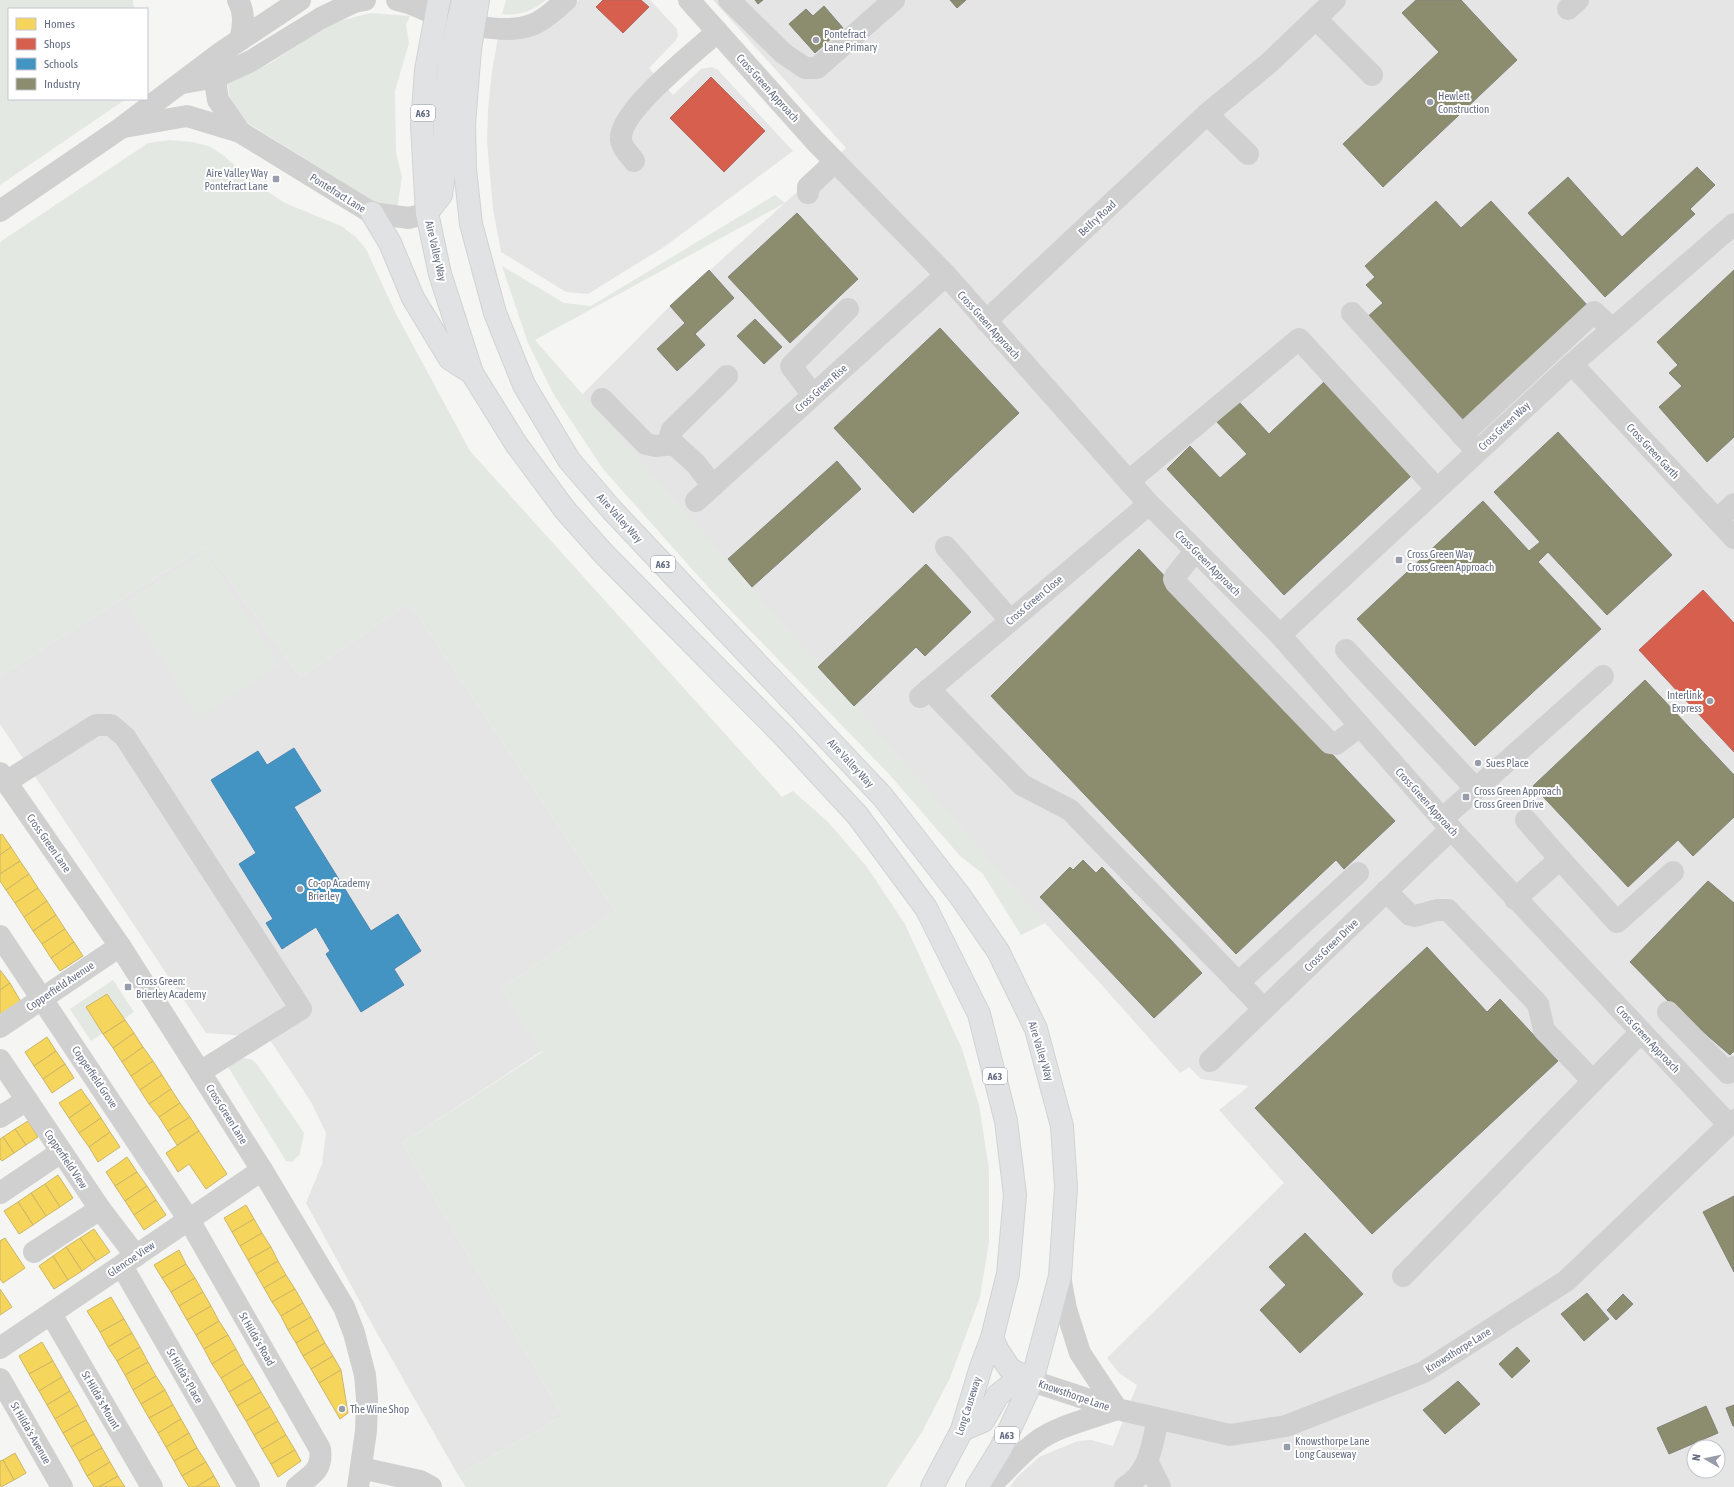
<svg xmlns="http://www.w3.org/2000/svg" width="1734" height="1487" font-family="'Asap Condensed',sans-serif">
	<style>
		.built { fill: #e5e5e6; fill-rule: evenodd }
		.green { fill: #e3e8e2 }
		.homes { fill: #f6d55c; stroke: #cbb668 }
		.shops { fill: #d6604d; stroke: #b4645e }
		.schools { fill: #4393c3; stroke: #4e88b0 }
		.industry { fill: #8c8c6e; stroke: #818375 }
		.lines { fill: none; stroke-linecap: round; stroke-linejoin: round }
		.highway-casing { stroke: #d2d2d3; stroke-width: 24 }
		.minor { stroke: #d0d0d1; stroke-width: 22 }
		.highway { stroke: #e1e2e3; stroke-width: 22 }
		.poi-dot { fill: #989dab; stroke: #fff; stroke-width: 1.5 }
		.labels { text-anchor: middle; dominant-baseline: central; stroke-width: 4; stroke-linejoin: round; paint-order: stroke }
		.shield { fill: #fff; stroke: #949aa9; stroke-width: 1 }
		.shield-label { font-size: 10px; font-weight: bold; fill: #666e84 }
		.poi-label { font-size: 11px; fill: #666e84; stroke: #fff; text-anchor: start }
		.street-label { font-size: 11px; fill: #666e84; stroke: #fff }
	</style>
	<rect width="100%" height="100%" fill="#f5f5f4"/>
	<!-- built -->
	<g class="built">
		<path d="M579,0H650L677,29L678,36L675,41L649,68L673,95L701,69L712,67L718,70L793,151L664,247L588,294L566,292L501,252L493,209L487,142L488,109L492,71L498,37L572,6Z"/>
		<path d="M713,0H1734V1487H1010L1016,1478L1039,1457L1078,1441L1091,1440L1113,1446L1137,1385L1120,1374L1107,1358L1284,1183L1219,1110L1249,1086L1201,1079L1189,1067L1180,1073L1099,982L571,406L670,306L846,148ZM1694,1447H1718V1471H1694Z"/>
		<path d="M204,547L301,677L409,603L615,911L501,988L542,1051L402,1143L563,1416L458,1475L377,1333L306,1203L322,1164L326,1133L311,1102L270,1040L249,1036L206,1033L0,724V676Z"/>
	</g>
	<!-- green -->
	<g class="green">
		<path d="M0,0H133L134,9H9V99H126L0,185Z"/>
		<path d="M506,0H546C532,11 520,16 502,14Z"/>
		<path d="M370,13L410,16L406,25L409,43L395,91L396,153L402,177L398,202V207L383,206L371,200L248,123C235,113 228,100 228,83L269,64L332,23Z"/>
		<path d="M170,140L192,142L209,146L223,155L257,185L285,203L341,226L356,237L366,249L395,312L470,451L782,797L793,791L828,822L867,867L905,924L962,1049L979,1105L989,1169V1242L980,1297L950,1378L922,1432L886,1487H466L458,1475L563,1416L402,1143L542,1052L501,988L615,911L409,603L301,677L204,547L0,676V242L148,143Z"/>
		<path d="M775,195L785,203L535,340L1045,923L1021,935L983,874L960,856L889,774L708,587L603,469L554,395L528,343L502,266L564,303L591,306Z"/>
		<path d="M205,551L279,665L199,717L125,603Z"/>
		<path d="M113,980L134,1012L91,1041L70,1009Z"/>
		<path d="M233,1057L251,1059L257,1064L304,1133L300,1154L292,1162L286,1161L225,1062Z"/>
	</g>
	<!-- homes -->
	<g class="homes">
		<path d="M2,834L11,847L0,855V835Z"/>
		<path d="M11,847L20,861L0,874V855Z"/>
		<path d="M20,861L29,874L6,890L0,881V874Z"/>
		<path d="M29,874L38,888L15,903L6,890Z"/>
		<path d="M38,888L47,901L24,917L15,903Z"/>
		<path d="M47,901L56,915L33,931L24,917Z"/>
		<path d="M56,915L65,929L42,944L33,931Z"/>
		<path d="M65,929L74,942L51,958L42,944Z"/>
		<path d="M74,942L83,956L60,971L51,958Z"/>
		<path d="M0,970L10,983L0,990Z"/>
		<path d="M10,983L21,1002L0,1016V990Z"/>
		<path d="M107,994L125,1020L103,1034L86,1007Z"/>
		<path d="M125,1020L134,1033L113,1048L103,1034Z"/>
		<path d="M134,1033L143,1047L122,1062L113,1048Z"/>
		<path d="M47,1037L56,1051L34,1066L25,1052Z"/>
		<path d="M143,1047L153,1061L131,1076L122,1062Z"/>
		<path d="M56,1051L65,1064L43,1079L34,1066Z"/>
		<path d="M153,1061L162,1075L140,1090L131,1076Z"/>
		<path d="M65,1064L74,1078L52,1093L43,1079Z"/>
		<path d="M162,1075L171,1089L149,1104L140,1090Z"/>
		<path d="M81,1089L91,1103L69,1118L59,1103Z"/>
		<path d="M171,1089L180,1103L159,1117L149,1104Z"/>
		<path d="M91,1103L101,1118L79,1133L69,1118Z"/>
		<path d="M180,1103L190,1117L168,1131L159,1117Z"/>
		<path d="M190,1117L199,1131L177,1145L168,1131Z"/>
		<path d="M101,1118L110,1132L89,1147L79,1133Z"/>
		<path d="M28,1121L38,1137L26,1145L15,1129Z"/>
		<path d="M15,1129L26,1145L14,1153L3,1137Z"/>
		<path d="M199,1131L227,1174L206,1189L189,1164L178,1172L166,1153Z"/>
		<path d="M110,1132L120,1147L98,1162L89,1147Z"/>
		<path d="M3,1137L14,1153L2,1161L0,1159V1139Z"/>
		<path d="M127,1157L137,1172L115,1186L106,1172Z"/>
		<path d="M137,1172L147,1186L125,1201L115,1186Z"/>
		<path d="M58,1175L73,1198L60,1207L45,1184Z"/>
		<path d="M45,1184L60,1207L46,1216L31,1193Z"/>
		<path d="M147,1186L156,1200L134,1215L125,1201Z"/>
		<path d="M31,1193L46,1216L33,1225L18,1202Z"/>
		<path d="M156,1200L166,1215L144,1230L134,1215Z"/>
		<path d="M18,1202L33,1225L19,1234L4,1211Z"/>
		<path d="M246,1205L254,1219L232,1232L224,1218Z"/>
		<path d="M254,1219L262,1233L240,1246L232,1232Z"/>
		<path d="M94,1229L110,1252L96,1261L80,1238Z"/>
		<path d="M262,1233L271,1247L248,1260L240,1246Z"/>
		<path d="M5,1238L25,1268L3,1283L0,1279V1241Z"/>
		<path d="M80,1238L96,1261L82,1271L66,1247Z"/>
		<path d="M66,1247L82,1271L68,1280L53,1256Z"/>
		<path d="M271,1247L278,1261L256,1274L248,1260Z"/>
		<path d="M179,1250L186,1264L162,1278L154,1265Z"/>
		<path d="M53,1256L68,1280L54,1289L39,1266Z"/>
		<path d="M278,1261L286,1275L264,1288L256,1274Z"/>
		<path d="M186,1264L195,1278L171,1292L162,1278Z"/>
		<path d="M286,1275L295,1289L272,1302L264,1288Z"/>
		<path d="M195,1278L203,1292L179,1306L171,1292Z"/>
		<path d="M0,1289L12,1307L0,1315Z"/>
		<path d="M295,1289L303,1303L281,1316L272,1302Z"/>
		<path d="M203,1292L211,1306L187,1320L179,1306Z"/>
		<path d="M111,1297L124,1319L100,1332L87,1311Z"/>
		<path d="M303,1303L311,1317L288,1330L281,1316Z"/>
		<path d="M211,1306L219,1321L196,1335L187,1320Z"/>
		<path d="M311,1317L318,1330L296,1343L288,1330Z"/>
		<path d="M124,1319L132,1333L108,1347L100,1332Z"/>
		<path d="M219,1321L228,1335L204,1349L196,1335Z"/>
		<path d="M318,1330L325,1343L303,1356L296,1343Z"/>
		<path d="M132,1333L140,1347L117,1361L108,1347Z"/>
		<path d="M228,1335L236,1349L212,1364L204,1349Z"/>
		<path d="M42,1342L53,1361L29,1374L19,1356Z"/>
		<path d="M325,1343L333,1356L311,1369L303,1356Z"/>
		<path d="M140,1347L148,1362L125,1375L117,1361Z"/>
		<path d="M236,1349L244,1364L221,1378L212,1364Z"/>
		<path d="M333,1356L341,1370L319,1383L311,1369Z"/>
		<path d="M53,1361L62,1377L39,1391L29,1374Z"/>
		<path d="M148,1362L156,1376L133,1390L125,1375Z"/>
		<path d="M244,1364L253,1378L229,1392L221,1378Z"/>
		<path d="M341,1370L348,1413L340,1419L319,1383Z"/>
		<path d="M156,1376L165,1390L141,1404L133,1390Z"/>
		<path d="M62,1377L70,1391L47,1405L39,1391Z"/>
		<path d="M253,1378L261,1392L237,1406L229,1392Z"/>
		<path d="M165,1390L173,1405L149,1418L141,1404Z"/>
		<path d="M70,1391L78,1405L55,1419L47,1405Z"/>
		<path d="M261,1392L270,1407L246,1421L237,1406Z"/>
		<path d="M78,1405L86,1420L63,1433L55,1419Z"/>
		<path d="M173,1405L181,1419L158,1433L149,1418Z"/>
		<path d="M270,1407L278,1421L254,1435L246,1421Z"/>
		<path d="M181,1419L189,1433L166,1447L158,1433Z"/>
		<path d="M86,1420L94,1434L71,1447L63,1433Z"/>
		<path d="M278,1421L286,1435L262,1449L254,1435Z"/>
		<path d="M189,1433L197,1448L174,1461L166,1447Z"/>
		<path d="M94,1434L102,1448L79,1461L71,1447Z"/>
		<path d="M286,1435L295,1450L271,1464L262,1449Z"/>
		<path d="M102,1448L110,1462L87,1476L79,1461Z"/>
		<path d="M197,1448L206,1462L182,1476L174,1461Z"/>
		<path d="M295,1450L301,1461L278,1477L271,1464Z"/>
		<path d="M15,1453L26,1473L14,1480L3,1460Z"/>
		<path d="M3,1460L14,1480L1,1487L0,1484V1461Z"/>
		<path d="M110,1462L118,1476L99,1487H94L87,1476Z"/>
		<path d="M206,1462L214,1476L196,1487H189L182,1476Z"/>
		<path d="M118,1476L125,1487H99Z"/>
		<path d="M214,1476L220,1487H196Z"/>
	</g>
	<!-- shops -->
	<g class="shops">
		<path d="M603,0H641L649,7L623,33L596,7Z"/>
		<path d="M711,77L765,131L724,172L670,118Z"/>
		<path d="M1703,590L1734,623V752L1639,650Z"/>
	</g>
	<!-- schools -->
	<path class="schools" d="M294,748L321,791L294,807L371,931L398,914L421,951L394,969L404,985L361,1012L326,954L330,951L316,927L282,949L266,923L273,919L239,864L256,853L211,780L258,751L267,765Z"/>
	<!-- industry -->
	<g class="industry">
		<path d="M755,0H763L758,4Z"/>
		<path d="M950,0H966L957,8Z"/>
		<path d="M1416,0H1461L1517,60L1383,187L1343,144L1439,52L1402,13Z"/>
		<path d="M824,6L843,28L815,53L789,24L806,9L813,16Z"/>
		<path d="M1697,167L1715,185L1690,209L1695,214L1605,297L1528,213L1568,177L1622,237Z"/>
		<path d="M1436,201L1461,228L1491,201L1588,306L1462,422L1366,318L1383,303L1366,285L1375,277L1365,266Z"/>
		<path d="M797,213L858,279L790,343L728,277Z"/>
		<path d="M709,270L734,298L695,334L705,345L677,371L657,349L685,323L670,306Z"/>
		<path d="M1734,270V437L1707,462L1659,407L1682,386L1669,373L1678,365L1657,342Z"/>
		<path d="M755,319L782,347L764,364L737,336Z"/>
		<path d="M940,328L1019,413L913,513L834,428Z"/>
		<path d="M1324,382L1411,476L1284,595L1167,469L1190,446L1220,478L1247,454L1217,422L1239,402L1269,434Z"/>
		<path d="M1558,432L1672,555L1607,615L1548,552L1538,562L1601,629L1475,746L1357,619L1483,501L1529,551L1540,542L1494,492Z"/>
		<path d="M837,461L861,489L752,587L728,559Z"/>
		<path d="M1139,549L1395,821L1344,869L1336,860L1236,954L991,696Z"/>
		<path d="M926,564L971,612L925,656L916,647L854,706L818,667Z"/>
		<path d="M1645,680L1734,775V817L1693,856L1678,840L1628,887L1533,786Z"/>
		<path d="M1083,860L1096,873L1102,867L1202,973L1154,1018L1040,897L1070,867L1073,870Z"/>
		<path d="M1708,881L1734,903V1051L1730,1055L1672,1005L1630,962Z"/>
		<path d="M1427,947L1487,1012L1500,999L1558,1061L1372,1234L1255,1108Z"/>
		<path d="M1734,1196V1272L1703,1212Z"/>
		<path d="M1305,1233L1363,1294L1300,1353L1260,1310L1286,1285L1269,1267Z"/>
		<path d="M1587,1293L1609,1319L1584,1341L1561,1314Z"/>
		<path d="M1623,1294L1633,1304L1616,1320L1607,1310Z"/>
		<path d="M1517,1347L1530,1361L1512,1378L1499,1364Z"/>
		<path d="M1458,1381L1480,1404L1445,1434L1423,1410Z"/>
		<path d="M1734,1405V1426H1733L1726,1408Z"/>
		<path d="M1706,1406L1718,1433L1669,1454L1657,1428Z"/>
	</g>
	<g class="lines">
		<defs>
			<g id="highway">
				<path d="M439,0L426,70L422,125L427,213L440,274L472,373L516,444L565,510L604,554L784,736L858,816L926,908L979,1014L1006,1121L1015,1195L1008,1274L992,1338L981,1367L962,1430L932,1487"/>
				<path d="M478,0L470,49L464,124L465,169L471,224L495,313L524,385L569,460L611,509L883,797L960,896L998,951L1036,1029L1062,1126L1066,1187L1060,1276L1032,1381L1001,1448L977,1487"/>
				<path d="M372,213L390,243L413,298L450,359L472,373"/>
				<path d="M427,213L441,195L444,173L445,100L450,56L463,0"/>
				<path d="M992,1338L998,1351L1010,1369L1032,1381"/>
				<path d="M962,1430L983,1421L998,1395L1012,1384L1032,1381"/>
			</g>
		</defs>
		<!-- highway casing -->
		<use href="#highway" class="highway-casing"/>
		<!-- minor -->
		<g class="minor">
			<path d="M238,0C245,13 244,26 240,40"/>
			<path d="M397,0C411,2 422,9 435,14C463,24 505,36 534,24C546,19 557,8 566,0"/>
			<path d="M689,0L815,141L946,275L1149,504L1280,635L1451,829L1729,1125"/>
			<path d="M729,0L783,53L805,68H817L894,0"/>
			<path d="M1568,9L1578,0"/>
			<path d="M1316,19L1372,75"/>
			<path d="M218,63L216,87L218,100L240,132"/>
			<path d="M183,83L216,77L251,61L321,18L354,2L365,0"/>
			<path d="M1207,114L1248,154"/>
			<path d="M124,127L187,116L240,132L372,213L409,218L427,213"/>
			<path d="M634,161C629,154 620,146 621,137C622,109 695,52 717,32"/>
			<path d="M808,193V187L835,162"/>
			<path d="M0,211L121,128L219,54L300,0"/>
			<path d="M1352,313L1472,446"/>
			<path d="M986,321L1207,114L1269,63L1335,0"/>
			<path d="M1572,364L1734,538"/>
			<path d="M813,395L791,366L848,309"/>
			<path d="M602,399L646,444L656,446L674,444"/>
			<path d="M1462,435L1594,312L1612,329"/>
			<path d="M1129,481L1299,339L1437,489"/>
			<path d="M713,486L696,464L674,444L670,436L672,430L727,376"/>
			<path d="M696,501L946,275"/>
			<path d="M1717,520L1734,504"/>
			<path d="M946,547L1010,620"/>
			<path d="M1195,551L1176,575L1174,579L1176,583L1330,743L1336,744L1360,726"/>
			<path d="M1280,635L1572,364L1734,224"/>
			<path d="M1346,650L1476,789"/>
			<path d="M929,689L1022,785L1070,810L1264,1009"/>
			<path d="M920,697L1149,504"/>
			<path d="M0,773L120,946L262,1170L344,1307L354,1333L365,1375L367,1398L366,1431L358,1487"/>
			<path d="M6,782L96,725H111L125,737L301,1009L200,1072"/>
			<path d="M1442,819L1603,676"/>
			<path d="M1526,820L1560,859"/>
			<path d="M1386,891L1410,915L1415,916L1437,910H1448L1538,1004L1544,1030L1593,1081"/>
			<path d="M1515,899L1560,859L1617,922L1673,872"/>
			<path d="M0,936L189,1220L320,1449C323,1470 312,1474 297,1487"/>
			<path d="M1238,983L1358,873"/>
			<path d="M1668,1012L1728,1073L1734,1067"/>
			<path d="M0,1027L120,946"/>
			<path d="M0,1060L100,1209L136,1256"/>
			<path d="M1210,1061L1451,829"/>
			<path d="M0,1117L27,1100"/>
			<path d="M0,1193L61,1152"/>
			<path d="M34,1252L100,1209"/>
			<path d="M122,1266L249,1487"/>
			<path d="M1060,1276L1066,1309L1080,1353L1117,1409"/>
			<path d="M1403,1276L1641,1032"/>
			<path d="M51,1314L152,1487"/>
			<path d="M0,1348L262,1170"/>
			<path d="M0,1379L62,1487"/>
			<path d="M1032,1381L1117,1409L1230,1435L1286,1426L1424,1372L1566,1281L1734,1120"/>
			<path d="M1148,1463L1160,1487"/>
			<path d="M361,1468L420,1481L431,1487"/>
			<path d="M989,1487C1005,1472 1019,1455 1036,1442C1056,1426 1093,1418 1117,1409"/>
			<path d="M1125,1487C1150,1473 1152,1444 1158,1419"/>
		</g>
		<!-- highway -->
		<use href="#highway" class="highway"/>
	</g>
	<!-- markers -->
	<g class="poi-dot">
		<circle cx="816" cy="40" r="4"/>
		<circle cx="1430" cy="102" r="4"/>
		<rect x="272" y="175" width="8" height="8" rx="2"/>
		<rect x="1395" y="556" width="8" height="8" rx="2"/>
		<circle cx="1710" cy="701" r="4"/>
		<circle cx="1478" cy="763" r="4"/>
		<rect x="1462" y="793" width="8" height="8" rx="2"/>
		<circle cx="300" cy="889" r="4"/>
		<rect x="124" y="983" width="8" height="8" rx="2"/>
		<circle cx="342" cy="1409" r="4"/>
		<rect x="1283" y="1443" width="8" height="8" rx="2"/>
	</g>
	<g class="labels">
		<!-- shield labels -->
		<g class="shield">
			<rect x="411" y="105" width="24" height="16" rx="3"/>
			<rect x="651" y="556" width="24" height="16" rx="3"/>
			<rect x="983" y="1068" width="24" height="16" rx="3"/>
			<rect x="995" y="1427" width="24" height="16" rx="3"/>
		</g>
		<g class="shield-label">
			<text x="423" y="113">A63</text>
			<text x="663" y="564">A63</text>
			<text x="995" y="1076">A63</text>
			<text x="1007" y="1435">A63</text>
		</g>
		<!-- poi labels -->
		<g class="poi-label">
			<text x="824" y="34">Pontefract<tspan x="824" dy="13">Lane Primary</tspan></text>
			<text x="1438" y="96">Hewlett<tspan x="1438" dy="13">Construction</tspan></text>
			<text x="268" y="173" text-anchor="end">Aire Valley Way<tspan x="268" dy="13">Pontefract Lane</tspan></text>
			<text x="1407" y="554">Cross Green Way<tspan x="1407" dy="13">Cross Green Approach</tspan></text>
			<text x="1702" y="695" text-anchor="end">Interlink<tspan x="1702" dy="13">Express</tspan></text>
			<text x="1486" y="763">Sues Place</text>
			<text x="1474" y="791">Cross Green Approach<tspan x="1474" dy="13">Cross Green Drive</tspan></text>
			<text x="308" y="883">Co-op Academy<tspan x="308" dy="13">Brierley</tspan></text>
			<text x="136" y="981">Cross Green:<tspan x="136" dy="13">Brierley Academy</tspan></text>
			<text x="350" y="1409">The Wine Shop</text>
			<text x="1295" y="1441">Knowsthorpe Lane<tspan x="1295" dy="13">Long Causeway</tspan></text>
		</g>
		<!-- street labels -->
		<g class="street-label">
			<text transform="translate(768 88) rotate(48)">Cross Green Approach</text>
			<text transform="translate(338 193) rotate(32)">Pontefract Lane</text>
			<text transform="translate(1097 218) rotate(-43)">Belfry Road</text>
			<text transform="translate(436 251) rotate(77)">Aire Valley Way</text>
			<text transform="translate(989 325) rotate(48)">Cross Green Approach</text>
			<text transform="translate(821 388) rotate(-42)">Cross Green Rise</text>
			<text transform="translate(1504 426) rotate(-43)">Cross Green Way</text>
			<text transform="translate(1653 451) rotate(47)">Cross Green Garth</text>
			<text transform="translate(620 518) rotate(48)">Aire Valley Way</text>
			<text transform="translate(1208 563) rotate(45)">Cross Green Approach</text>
			<text transform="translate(1034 600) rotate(-40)">Cross Green Close</text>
			<text transform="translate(851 763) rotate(47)">Aire Valley Way</text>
			<text transform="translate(1427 802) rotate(48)">Cross Green Approach</text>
			<text transform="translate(49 843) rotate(55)">Cross Green Lane</text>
			<text transform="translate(1331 945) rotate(-44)">Cross Green Drive</text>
			<text transform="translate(60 986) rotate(-34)">Copperfield Avenue</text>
			<text transform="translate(1648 1039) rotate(47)">Cross Green Approach</text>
			<text transform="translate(1041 1051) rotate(73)">Aire Valley Way</text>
			<text transform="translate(95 1077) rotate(56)">Copperfield Grove</text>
			<text transform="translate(227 1114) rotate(58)">Cross Green Lane</text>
			<text transform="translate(66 1159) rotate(56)">Copperfield View</text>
			<text transform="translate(131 1259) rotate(-34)">Glencoe View</text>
			<text transform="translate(257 1339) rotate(60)">St Hilda's Road</text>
			<text transform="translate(1458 1350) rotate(-32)">Knowsthorpe Lane</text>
			<text transform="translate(185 1376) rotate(60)">St Hilda's Place</text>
			<text transform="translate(1074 1395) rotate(19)">Knowsthorpe Lane</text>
			<text transform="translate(101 1400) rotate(60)">St Hilda's Mount</text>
			<text transform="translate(968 1406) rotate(-72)">Long Causeway</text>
			<text transform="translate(31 1433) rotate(60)">St Hilda's Avenue</text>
		</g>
	</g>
	<!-- legend -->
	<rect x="8" y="8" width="140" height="92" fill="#ffffff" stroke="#c2c5ce"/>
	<rect x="16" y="18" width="20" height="12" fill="#f6d55c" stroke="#c2c5ce"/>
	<text x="44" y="28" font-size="12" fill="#666e84">Homes</text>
	<rect x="16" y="38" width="20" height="12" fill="#d6604d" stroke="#c2c5ce"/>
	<text x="44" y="48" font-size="12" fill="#666e84">Shops</text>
	<rect x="16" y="58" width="20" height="12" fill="#4393c3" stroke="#c2c5ce"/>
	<text x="44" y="68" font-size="12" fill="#666e84">Schools</text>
	<rect x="16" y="78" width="20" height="12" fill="#8c8c6e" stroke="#c2c5ce"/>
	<text x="44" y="88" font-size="12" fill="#666e84">Industry</text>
	<!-- north arrow -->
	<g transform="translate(1706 1459) rotate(279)"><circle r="19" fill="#ffffff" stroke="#c2c5ce"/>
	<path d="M0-3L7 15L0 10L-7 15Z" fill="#989dab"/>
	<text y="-6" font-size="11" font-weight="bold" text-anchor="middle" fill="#666e84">N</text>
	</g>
</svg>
